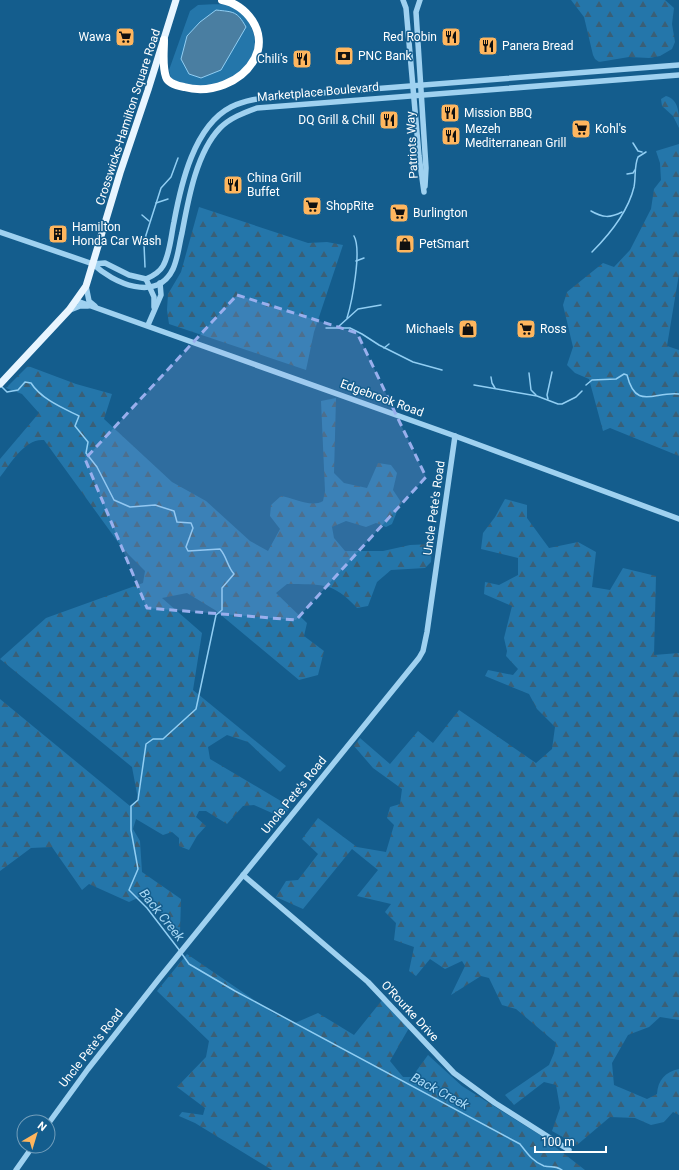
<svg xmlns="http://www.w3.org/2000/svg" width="679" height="1170" font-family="Roboto,sans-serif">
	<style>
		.green { fill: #2476aa }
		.forest { fill: url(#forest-firs) }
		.water { fill: #4a7ea1; stroke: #91cef3 }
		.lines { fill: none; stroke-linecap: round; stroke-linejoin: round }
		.stream { stroke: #91cef3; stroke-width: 1.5 }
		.minor { stroke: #9fd1f0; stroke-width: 5.5 }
		.major { stroke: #e8f5ff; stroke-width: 7 }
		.highway { stroke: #fff; stroke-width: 8 }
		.marked { fill: #99afed; fill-opacity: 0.2; stroke: #99afed; stroke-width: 3; stroke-dasharray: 8 5; stroke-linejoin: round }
		.labels { text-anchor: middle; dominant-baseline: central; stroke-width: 3; stroke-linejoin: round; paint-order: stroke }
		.poi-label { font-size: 12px; fill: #fff; stroke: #145d8d; text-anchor: start }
		.street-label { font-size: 12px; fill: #fff; stroke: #145d8d }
		.water-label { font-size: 13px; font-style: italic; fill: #aadaf7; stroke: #145d8d }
	</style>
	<defs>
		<pattern id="forest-firs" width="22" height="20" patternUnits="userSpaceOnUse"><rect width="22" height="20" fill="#2476aa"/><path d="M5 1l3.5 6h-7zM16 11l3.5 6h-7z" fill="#3a5f76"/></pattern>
	</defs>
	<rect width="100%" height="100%" fill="#145d8d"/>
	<!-- green -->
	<path class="green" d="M198,5C208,5 222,3 232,6C240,8 246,16 249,23C275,68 207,102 171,78L169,70L190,11Z"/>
	<!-- forest -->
	<g class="forest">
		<path d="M571,0H665L674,8L672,24L675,42L672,49L660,56L649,58L629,57L599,62L595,59L593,55L584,17Z"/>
		<path d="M666,96C679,100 679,112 679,128L673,116L662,106L661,99Z"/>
		<path d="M679,144V274L667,346L679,350V456L610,428L603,431L589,379L575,373L567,365L573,347L563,305L567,292L603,263L614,267L630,250L651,209L654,189L661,180L660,163L656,151Z"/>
		<path d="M199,207L308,243L327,242L343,245L314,332L306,370L169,324L167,310L168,294L181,272Z"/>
		<path d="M28,366L76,384L112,394L104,419L172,482L206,501L250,541L268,551L280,529L270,516L271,505L281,496C294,498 311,508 323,501L325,491L321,401L336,398L334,473L344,483L367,488L378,463L391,465L397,473L393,490L401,502L392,524L386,527L376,523L366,527L346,521L332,527L334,538L345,551H383L410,545L432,544L431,562L425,568L391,570L377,582L368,606L357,608C332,581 322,585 287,584L276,593L307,623L304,636L324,651L318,675L299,680L215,610L187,593L162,598L202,633L193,690L286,766L280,772L248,742L227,735L208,747L210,759L291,807L281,817L254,805L243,806L227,824L206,811H199L196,817L206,826L197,836L189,850L179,846V838L172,832L163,835L136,819L133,829L140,841L142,872L181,899L180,932L144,895L129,902L89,884L82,890L52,847L31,848L0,871V699L130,806L138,799L132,767L0,659L46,618L143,583L145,571L123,549L44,440C25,438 11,463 0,477V459L39,413L22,394L6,388Z"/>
		<path d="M505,499L527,505V518L549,548L578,542L596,552L592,587L610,590L623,568L656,576L654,655L679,653V1020L660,1017L649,1027L628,1035L612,1063L614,1085L647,1099L657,1094C658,1080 665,1072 679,1069V1115L673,1112L664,1122L651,1125L635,1118L610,1117L577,1145L552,1131L560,1108L556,1085L544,1082L514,1105L505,1095L549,1065L554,1053L556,1043L516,1009L502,1005L489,978L481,976L451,995L465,966L462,961L445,969L430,959L416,976L409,971L414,947L394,940L396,923L385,912L391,904L357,896L378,870L352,849L303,909L276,897L286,881L298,880L318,854L302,839L318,818L357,847L386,852L394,825L387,818L390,807L400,804L402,789L373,768L354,746L360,738L390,764L418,731L433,743L459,710L536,763L552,749L555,727L537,709L529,694L485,676L488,670L513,675L518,669L506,656L507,651L504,638L512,606L484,594L485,582L499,585L518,575V558L481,549L483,533L495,517Z"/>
		<path d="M187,954L273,1013L295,1023L318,1013L354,1035L383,999L409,1028L390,1061L403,1077H412L428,1055L462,1086L540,1135L585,1170H272L195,1123L179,1116L182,1112L203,1115L205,1108L177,1087L206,1057L209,1041L157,991Z"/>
	</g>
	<!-- water -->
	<path class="water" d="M216,10C234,12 237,11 246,27L221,70L201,78L189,74L181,59L187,36L200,22Z"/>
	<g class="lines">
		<!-- stream -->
		<g class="stream">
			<path d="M633,143L638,151L642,152"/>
			<path d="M627,174L633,173L635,170"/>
			<path d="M156,203L168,199"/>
			<path d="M591,211C603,218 610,218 622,212"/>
			<path d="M142,215L149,221"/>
			<path d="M592,252C610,234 628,212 634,187C636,177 634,166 638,157L646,152"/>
			<path d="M356,261L364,258"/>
			<path d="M145,267L144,244L146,235L161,188L171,177L178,158"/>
			<path d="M347,318C352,302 362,250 354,236"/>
			<path d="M338,327L358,309L381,305"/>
			<path d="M326,328H350L362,334L379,345L413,362L442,370"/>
			<path d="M384,348L389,344"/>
			<path d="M529,373L531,390L536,395"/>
			<path d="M491,377L492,383L495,388"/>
			<path d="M474,385L537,396L558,404H562L576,397L582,391"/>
			<path d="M586,385L592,380L616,379L624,374L627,375C636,411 654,391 679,394"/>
			<path d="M1,386L7,392L18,390L25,382L31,383C41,399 63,408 79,416L75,426L88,442L86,453L97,467L114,500L130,507L155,505L174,511L177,522L191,523L193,528L186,547L188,551L220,549C227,557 227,566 234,574L222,588V610L216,615L196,709L163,739H153L146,744L138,800L131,806V830L138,869L129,890L147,908L180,951"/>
			<path d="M548,399L547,395L552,372"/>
			<path d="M182,954L189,964L235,991L520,1144C527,1153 533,1162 544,1166C551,1168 555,1165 562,1170"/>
		</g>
		<!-- minor -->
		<g class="minor">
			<path d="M403,0L406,8L419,156L424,192"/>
			<path d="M420,0L416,12L426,168L425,186"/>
			<path d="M0,232L93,264C113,283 157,303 173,269C178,258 179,245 182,233C188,201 196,153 220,128C230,118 243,113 257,108L679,75"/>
			<path d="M93,264L105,263L129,275L146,279C153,276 159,273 163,266C170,254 171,236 174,222C181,184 194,126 231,107C247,99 264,98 282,96L679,65"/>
			<path d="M146,279L154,297V307"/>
			<path d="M86,286L89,301L95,306"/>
			<path d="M77,301L455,436L679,519"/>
			<path d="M70,310L80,306H88"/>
			<path d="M148,325L161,295L160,283"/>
			<path d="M243,875L368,982L454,1073L495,1103L569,1150"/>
			<path d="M48,1124L88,1069L158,980L419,658L423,651L427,632L455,436"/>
			<path d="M16,1170L33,1146"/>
		</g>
		<!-- major -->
		<path class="major" d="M0,384L69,310L86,286L120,173L148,90L176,0"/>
		<!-- highway -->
		<path class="highway" d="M164,40C164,51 162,66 166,77C168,83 178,86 184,87C210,94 242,83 255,58C268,32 246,4 222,0"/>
	</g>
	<!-- marked area -->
	<path class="marked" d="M237,295L357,333L426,477L296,620L147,608L85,459Z"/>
	<!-- icons -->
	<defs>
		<symbol id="supermarket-square" viewBox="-11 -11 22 22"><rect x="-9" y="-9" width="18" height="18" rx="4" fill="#ffb65e" stroke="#145d8d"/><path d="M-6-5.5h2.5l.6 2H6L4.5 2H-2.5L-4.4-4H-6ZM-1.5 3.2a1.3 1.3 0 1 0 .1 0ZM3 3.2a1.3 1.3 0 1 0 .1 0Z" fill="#111"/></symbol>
		<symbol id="restaurant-square" viewBox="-11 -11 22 22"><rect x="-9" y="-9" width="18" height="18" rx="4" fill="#ffb65e" stroke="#145d8d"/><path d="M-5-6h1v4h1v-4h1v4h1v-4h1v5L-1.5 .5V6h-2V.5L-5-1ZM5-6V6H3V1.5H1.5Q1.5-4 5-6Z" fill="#111"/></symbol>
		<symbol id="bank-square" viewBox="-11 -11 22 22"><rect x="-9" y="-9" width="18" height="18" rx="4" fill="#ffb65e" stroke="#145d8d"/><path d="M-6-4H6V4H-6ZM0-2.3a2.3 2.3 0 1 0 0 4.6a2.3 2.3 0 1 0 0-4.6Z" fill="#111"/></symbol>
		<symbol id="building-square" viewBox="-11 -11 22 22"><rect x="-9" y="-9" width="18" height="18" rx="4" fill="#ffb65e" stroke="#145d8d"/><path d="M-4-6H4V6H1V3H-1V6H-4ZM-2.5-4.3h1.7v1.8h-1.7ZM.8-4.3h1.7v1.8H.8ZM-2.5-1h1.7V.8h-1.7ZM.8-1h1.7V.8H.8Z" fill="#111"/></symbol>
		<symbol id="shop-square" viewBox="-11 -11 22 22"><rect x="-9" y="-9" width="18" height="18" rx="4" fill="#ffb65e" stroke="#145d8d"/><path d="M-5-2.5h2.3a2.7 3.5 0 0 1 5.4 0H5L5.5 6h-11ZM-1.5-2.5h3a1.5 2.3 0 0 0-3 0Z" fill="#111"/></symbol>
	</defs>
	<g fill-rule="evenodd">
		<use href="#supermarket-square" x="114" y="26" width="22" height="22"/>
		<use href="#restaurant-square" x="440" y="26" width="22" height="22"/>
		<use href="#restaurant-square" x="477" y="35" width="22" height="22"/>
		<use href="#bank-square" x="333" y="45" width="22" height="22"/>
		<use href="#restaurant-square" x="291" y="48" width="22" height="22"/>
		<use href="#restaurant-square" x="439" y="102" width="22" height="22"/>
		<use href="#restaurant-square" x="378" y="109" width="22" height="22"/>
		<use href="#supermarket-square" x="570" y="118" width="22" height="22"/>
		<use href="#restaurant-square" x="440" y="125" width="22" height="22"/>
		<use href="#restaurant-square" x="222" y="174" width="22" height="22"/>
		<use href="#supermarket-square" x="301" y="195" width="22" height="22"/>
		<use href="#supermarket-square" x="388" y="202" width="22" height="22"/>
		<use href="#building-square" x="47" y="223" width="22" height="22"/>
		<use href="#shop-square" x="394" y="233" width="22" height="22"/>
		<use href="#shop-square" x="457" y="318" width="22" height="22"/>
		<use href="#supermarket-square" x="515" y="318" width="22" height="22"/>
	</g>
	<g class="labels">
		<!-- poi labels -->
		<g class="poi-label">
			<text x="111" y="37" text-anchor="end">Wawa</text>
			<text x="437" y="37" text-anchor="end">Red Robin</text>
			<text x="502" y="46">Panera Bread</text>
			<text x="358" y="56">PNC Bank</text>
			<text x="288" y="59" text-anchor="end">Chili's</text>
			<text x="464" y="113">Mission BBQ</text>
			<text x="375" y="120" text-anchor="end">DQ Grill &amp; Chill</text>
			<text x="465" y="129">Mezeh<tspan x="465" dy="14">Mediterranean Grill</tspan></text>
			<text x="595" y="129">Kohl's</text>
			<text x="247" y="178">China Grill<tspan x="247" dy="14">Buffet</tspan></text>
			<text x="326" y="206">ShopRite</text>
			<text x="413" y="213">Burlington</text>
			<text x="72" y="227">Hamilton<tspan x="72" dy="14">Honda Car Wash</tspan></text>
			<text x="419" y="244">PetSmart</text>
			<text x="454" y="329" text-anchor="end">Michaels</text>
			<text x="540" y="329">Ross</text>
		</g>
		<!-- street labels -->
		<g class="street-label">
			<text transform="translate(318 92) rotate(-5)">Marketplace Boulevard</text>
			<text transform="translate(128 117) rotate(-72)">Crosswicks-Hamilton Square Road</text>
			<text transform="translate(412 145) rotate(-93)">Patriots Way</text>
			<text transform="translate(382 398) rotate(20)">Edgebrook Road</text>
			<text transform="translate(434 508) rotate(-82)">Uncle Pete's Road</text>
			<text transform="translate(294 795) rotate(-51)">Uncle Pete's Road</text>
			<text transform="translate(410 1011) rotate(47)">O'Rourke Drive</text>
			<text transform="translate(91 1048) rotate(-52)">Uncle Pete's Road</text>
		</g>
		<!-- water labels -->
		<g class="water-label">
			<text transform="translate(162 915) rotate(51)">Back Creek</text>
			<text transform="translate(440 1091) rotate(28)">Back Creek</text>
		</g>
	</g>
	<!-- north arrow -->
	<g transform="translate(36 1134) rotate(38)"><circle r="19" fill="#145d8d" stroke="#729ebb"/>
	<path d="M0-3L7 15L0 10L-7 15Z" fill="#ffb65e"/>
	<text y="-6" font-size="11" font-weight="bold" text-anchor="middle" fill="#ffffff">N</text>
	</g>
	<!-- scale -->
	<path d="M535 1146v6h71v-6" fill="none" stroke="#ffffff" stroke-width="2"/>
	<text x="541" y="1146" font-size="12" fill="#ffffff" stroke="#145d8d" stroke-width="3" paint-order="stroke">100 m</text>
</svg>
